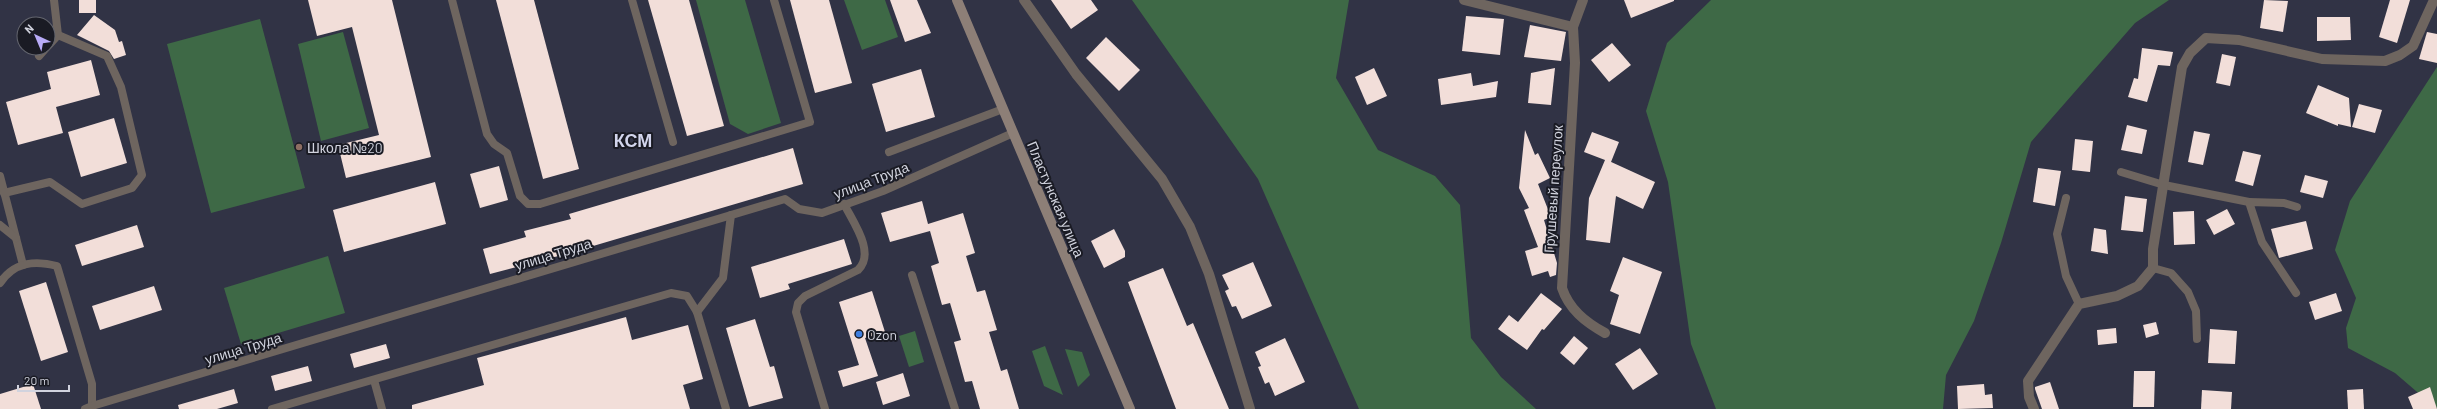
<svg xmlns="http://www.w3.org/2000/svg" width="2437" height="409" font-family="Barlow,sans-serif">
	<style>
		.green { fill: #3e6946 }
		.building { fill: #f2ded9 }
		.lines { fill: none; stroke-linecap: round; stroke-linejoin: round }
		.lane { stroke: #6e655f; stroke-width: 8 }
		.street { stroke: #6e655f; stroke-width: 10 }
		.secondary { stroke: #8d7f77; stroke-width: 10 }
		.education-dot { fill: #8d6e63; stroke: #1a1b24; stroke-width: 1.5 }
		.shop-dot { fill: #3f7fe0; stroke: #1a1b24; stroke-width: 1.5 }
		.labels { text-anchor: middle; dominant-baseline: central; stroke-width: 4; stroke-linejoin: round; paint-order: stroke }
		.poi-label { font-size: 14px; fill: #d1d3de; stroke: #1a1b24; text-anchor: start }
		.street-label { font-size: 14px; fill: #d1d3de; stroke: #1a1b24 }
		.district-label { font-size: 18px; font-weight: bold; fill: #d2d5ec; stroke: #1a1b24 }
	</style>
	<rect width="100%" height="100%" fill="#313345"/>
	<!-- green -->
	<g class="green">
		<path d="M696,0H745L781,123L748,134L730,124Z"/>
		<path d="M844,0H885L898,37L862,50Z"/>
		<path d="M1132,0H1349L1336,78L1378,150L1435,176L1460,205L1471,338L1501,377L1536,409H1359L1258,179Z"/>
		<path d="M1711,0H2169L2135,23L2031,142L2001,243L1974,321L1946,375L1943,409H1716L1691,344L1668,182L1646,111L1667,43Z"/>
		<path d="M260,19L305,188L211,213L167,44Z"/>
		<path d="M343,32L369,128L321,141L298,44Z"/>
		<path d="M2437,67V409L2395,373L2348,348L2346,328L2356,298L2335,250L2350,201Z"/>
		<path d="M328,256L345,313L241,344L224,288Z"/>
		<path d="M915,331L924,362L909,367L899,336Z"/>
		<path d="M1045,346L1063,395L1044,386L1032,351Z"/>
		<path d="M1065,349L1082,352L1090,375L1078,387Z"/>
	</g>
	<!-- building -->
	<g class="building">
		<rect x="79" y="0" width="17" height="13"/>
		<path d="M308,0H392L431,157L346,178L338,145L379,135L352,27L317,36Z"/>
		<path d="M496,0H534L579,169L543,179Z"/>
		<path d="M648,0H689L724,126L687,136Z"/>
		<path d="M790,0H829L852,83L815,93Z"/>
		<path d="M890,0H917L931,33L905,42Z"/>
		<path d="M1051,0H1091L1098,10L1071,29Z"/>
		<path d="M1624,0H1674V1L1631,18Z"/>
		<path d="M2264,0L2288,1L2283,32L2260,28Z"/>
		<path d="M2390,0H2410L2397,43L2379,37Z"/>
		<path d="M94,15L115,30L119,42L122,41L126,55L114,59L109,51L77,35Z"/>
		<path d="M1466,16L1504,19L1500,55L1462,51Z"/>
		<path d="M2317,17H2350L2351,40L2317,41Z"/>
		<path d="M1530,25L1566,32L1561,61L1524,57Z"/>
		<path d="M2427,32L2437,34V63L2419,59Z"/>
		<path d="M1106,37L1140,70L1119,91L1086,58Z"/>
		<path d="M1612,43L1631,65L1609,82L1591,60Z"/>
		<path d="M2142,48L2173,52L2170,66L2158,65L2147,102L2128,97L2134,78L2138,79Z"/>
		<path d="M2222,54L2236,57L2230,86L2216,83Z"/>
		<path d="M91,60L100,95L56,107L63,133L18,145L6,102L51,89L47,72Z"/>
		<path d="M1374,68L1387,96L1367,105L1355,77Z"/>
		<path d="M1555,68L1551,105L1528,103L1531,73Z"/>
		<path d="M921,69L935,117L886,132L872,84Z"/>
		<path d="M1471,73L1473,86L1498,81L1496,97L1441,105L1438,79Z"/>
		<path d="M2318,85L2349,98L2351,127L2338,124V126L2306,113Z"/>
		<path d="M2359,104L2382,110L2375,133L2352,127Z"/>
		<path d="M114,118L127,163L81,177L68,132Z"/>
		<path d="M2127,125L2147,130L2142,154L2121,150Z"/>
		<path d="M1525,130L1535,155L1538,153L1550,178L1538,184L1551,217L1544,220L1557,263L1556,275L1550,277L1548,271L1532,276L1525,251L1538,247L1524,210L1529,208L1519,188Z"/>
		<path d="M2194,131L2210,134L2203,165L2188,162Z"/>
		<path d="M1592,132L1619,142L1611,162L1609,161L1655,182L1643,209L1616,196L1610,243L1586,240L1589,198L1605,160L1584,152Z"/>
		<path d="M2075,139L2093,141L2090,172L2072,170Z"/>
		<path d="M793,148L803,184L566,254L490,274L483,249L526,237L524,231L571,219L569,214Z"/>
		<path d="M2243,151L2261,155L2253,186L2235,181Z"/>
		<path d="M499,166L508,200L480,208L470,174Z"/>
		<path d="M2038,168L2061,171L2055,206L2033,202Z"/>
		<path d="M2305,175L2328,181L2323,198L2300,192Z"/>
		<path d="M435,182L446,224L344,252L333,210Z"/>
		<path d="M2125,196L2147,199L2143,232L2121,230Z"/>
		<path d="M922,201L928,224L963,213L975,253L966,256L977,292L985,290L997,330L989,332L1001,371L1007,369L1019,409H980L972,381L965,382L954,342L961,340L950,303L942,305L931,266L939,263L930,231L890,242L881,213Z"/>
		<path d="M2227,209L2235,224L2214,235L2206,220Z"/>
		<path d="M2194,211L2195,244L2174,245L2173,212Z"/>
		<path d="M2306,221L2313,249L2279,258L2271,229Z"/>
		<path d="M137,225L144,247L82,266L75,245Z"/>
		<path d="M2094,228L2106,230L2108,254L2091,251Z"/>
		<path d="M1114,229L1125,251V257L1104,268L1091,241Z"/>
		<path d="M844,239L852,264L788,284L790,289L760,298L751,267Z"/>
		<path d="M1623,257L1662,272L1640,334L1610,324L1619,295L1610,291Z"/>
		<path d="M1253,262L1272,306L1242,319L1236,306L1232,307L1225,291L1229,289L1222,275Z"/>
		<path d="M1163,268L1187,326L1193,323L1229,409H1176L1128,282Z"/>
		<path d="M46,282L68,352L41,361L19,291Z"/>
		<path d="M154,286L162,310L100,330L92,306Z"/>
		<path d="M872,291L885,332L865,338L878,376L843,387L838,371L859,365L839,302Z"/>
		<path d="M1541,293L1562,309L1544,330L1542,329L1527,350L1498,329L1509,315L1518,322Z"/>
		<path d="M2336,293L2342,311L2315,320L2309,302Z"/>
		<path d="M626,317L632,340L688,325L703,379L683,385L690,409H412V405L484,385L477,358Z"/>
		<path d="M755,319L770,367L774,366L783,398L749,407L726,328Z"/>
		<path d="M2156,322L2159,334L2146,338L2143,325Z"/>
		<path d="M2116,328L2117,343L2098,345L2097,330Z"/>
		<path d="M2210,329L2237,331L2235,364L2208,363Z"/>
		<path d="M1574,336L1588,348L1574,365L1560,353Z"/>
		<path d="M1285,338L1305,382L1275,396L1269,382L1265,384L1258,367L1261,366L1255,352Z"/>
		<path d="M386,344L390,358L354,368L350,354Z"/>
		<path d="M1640,348L1658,374L1633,390L1615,364Z"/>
		<path d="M308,366L312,381L275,391L271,376Z"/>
		<path d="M2134,371H2155L2154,407H2133Z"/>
		<path d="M903,373L910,396L883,405L876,382Z"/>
		<path d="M2050,382L2059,409H2042L2035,389V387Z"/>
		<path d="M33,384L41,409H0V394Z"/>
		<path d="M1984,384L1985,395L1992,394L1993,408L1958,409L1957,386Z"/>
		<path d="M2430,387L2437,409H2413L2408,397Z"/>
		<path d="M234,389L238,403L217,409H179L178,405Z"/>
		<path d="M2363,389L2364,409H2348L2347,390Z"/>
		<path d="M2202,390L2232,392L2231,409H2201Z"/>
	</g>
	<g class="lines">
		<!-- lane -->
		<g class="lane">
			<path d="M452,0L487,134L494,144L507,153L520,196L528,204H540L810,122L774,0"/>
			<path d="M632,0L673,142"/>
			<path d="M48,46L58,35L54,0"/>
			<path d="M39,56L46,48"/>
			<path d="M889,152L1003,109"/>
			<path d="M2121,172L2164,185L2249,202"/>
			<path d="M0,176L23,265"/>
			<path d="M4,193L50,182L82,204L132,188L142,175L121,87L107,56L58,35"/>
			<path d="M2066,198L2057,234L2066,276L2079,304"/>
			<path d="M0,225L16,238"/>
			<path d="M2153,268L2171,273L2188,292L2196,311L2197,339"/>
			<path d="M912,275L955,409"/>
			<path d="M0,283C14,262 34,260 57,266L92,384V406L85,409"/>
			<path d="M2296,293L2262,242L2249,202L2284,203L2297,207"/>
			<path d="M697,312L723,278L731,215"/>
			<path d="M374,380L382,409"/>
			<path d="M92,406L785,199L799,209L822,213L883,191L1013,133"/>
			<path d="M272,409L671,293L687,296L697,312L726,409"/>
			<path d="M825,409L796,312L798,303L805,296L858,270C876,253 853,222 844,204"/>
		</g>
		<!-- street -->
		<g class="street">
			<path d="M1024,0L1076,74L1162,179L1190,227L1209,274L1250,409"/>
			<path d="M1464,0L1573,27"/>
			<path d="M1583,0L1573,27L1575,63L1562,288C1569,309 1585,322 1605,333"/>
			<path d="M2034,409L2029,397L2028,381L2079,304L2117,296L2138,286L2153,268V249L2182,67L2190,53L2206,38L2239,40L2322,59L2385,61L2400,55L2413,46L2434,0"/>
		</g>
		<!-- secondary -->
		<path class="secondary" d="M957,0L1130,409"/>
	</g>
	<!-- markers -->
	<circle class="education-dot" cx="299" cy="147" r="4"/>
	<circle class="shop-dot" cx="859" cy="334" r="4"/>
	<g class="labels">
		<!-- poi labels -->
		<g class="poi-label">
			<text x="307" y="147">Школа №20</text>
			<text x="867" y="334">Ozon</text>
		</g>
		<!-- street labels -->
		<g class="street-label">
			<text transform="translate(871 180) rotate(-21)">улица Труда</text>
			<text transform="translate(1553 189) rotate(-86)">Грушевый переулок</text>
			<text transform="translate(1056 199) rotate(67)">Пластунская улица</text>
			<text transform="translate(553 254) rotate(-17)">улица Труда</text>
			<text transform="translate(243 348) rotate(-17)">улица Труда</text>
		</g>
		<!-- district labels -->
		<g class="district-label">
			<text x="633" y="140">КСМ</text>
		</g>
	</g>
	<!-- north arrow -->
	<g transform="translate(36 36) rotate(316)"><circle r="19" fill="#1a1b24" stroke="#63656e"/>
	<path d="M0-3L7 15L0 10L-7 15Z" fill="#b8abf7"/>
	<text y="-6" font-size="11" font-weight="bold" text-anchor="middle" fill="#d1d3de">N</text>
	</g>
	<!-- scale -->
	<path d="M18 385v6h51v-6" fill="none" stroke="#d1d3de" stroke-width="2"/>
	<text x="24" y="385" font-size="12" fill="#d1d3de" stroke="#1a1b24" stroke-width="3" paint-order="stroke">20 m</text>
</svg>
